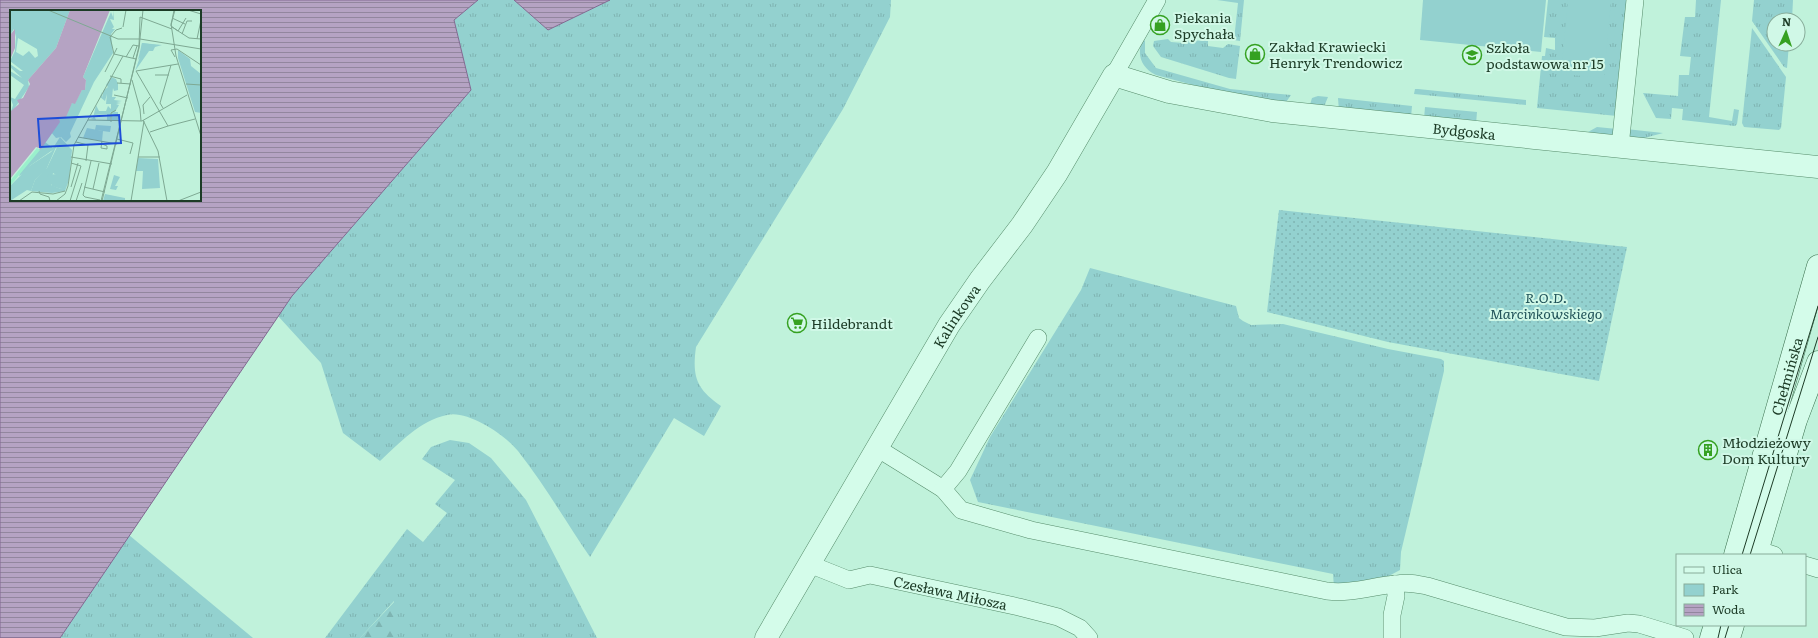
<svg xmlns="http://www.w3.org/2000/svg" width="1818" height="638" font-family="Literata,serif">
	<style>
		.grass { fill: url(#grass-tufts) }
		.forest { fill: url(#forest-firs) }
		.park { fill: #93d1cf }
		.garden { fill: url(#garden-dots) }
		.water { fill: url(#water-rules); stroke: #826992; fill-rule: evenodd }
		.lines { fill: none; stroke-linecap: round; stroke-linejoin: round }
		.minor-casing { stroke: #568c6b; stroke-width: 18 }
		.tertiary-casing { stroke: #568c6b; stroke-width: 23 }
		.secondary-casing { stroke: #396e4c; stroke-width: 23 }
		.minor { stroke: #d4fcea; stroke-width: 17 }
		.tertiary { stroke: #d4fcea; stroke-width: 22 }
		.secondary { stroke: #d4fcea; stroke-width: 22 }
		.tram { stroke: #1c3b26; stroke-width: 1 }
		.labels { text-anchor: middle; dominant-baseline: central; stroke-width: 4; stroke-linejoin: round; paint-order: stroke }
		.poi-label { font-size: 14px; fill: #1c3b26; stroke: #d0f8e7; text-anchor: start }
		.street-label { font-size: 14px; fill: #1c3b26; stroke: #d0f8e7 }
		.park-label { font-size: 14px; font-style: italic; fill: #215359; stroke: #d0f8e7 }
		.inset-road { fill: none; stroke: #7ea993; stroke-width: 1 }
		.view { fill: #1d4ed8; fill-opacity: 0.15; stroke: #1d4ed8; stroke-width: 2 }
		.inset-edge { fill: none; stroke: #1c3b26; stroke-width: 2 }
	</style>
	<defs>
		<pattern id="grass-tufts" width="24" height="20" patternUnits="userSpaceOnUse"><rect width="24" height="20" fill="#93d1cf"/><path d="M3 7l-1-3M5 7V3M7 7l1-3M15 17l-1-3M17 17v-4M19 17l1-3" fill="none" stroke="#7eb4b2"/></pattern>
		<pattern id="forest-firs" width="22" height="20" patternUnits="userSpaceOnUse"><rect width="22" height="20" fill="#93d1cf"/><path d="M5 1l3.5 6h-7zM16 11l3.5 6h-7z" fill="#7eb4b2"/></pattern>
		<pattern id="garden-dots" width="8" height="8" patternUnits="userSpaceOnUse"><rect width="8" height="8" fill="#93d1cf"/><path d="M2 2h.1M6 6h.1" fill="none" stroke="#7eb4b2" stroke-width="1.8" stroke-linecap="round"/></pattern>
		<pattern id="water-rules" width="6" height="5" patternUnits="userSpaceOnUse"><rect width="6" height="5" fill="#b5a3c3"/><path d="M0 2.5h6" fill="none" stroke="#92869e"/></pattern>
	</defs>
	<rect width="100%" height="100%" fill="#c0f2db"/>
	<!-- grass -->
	<g class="grass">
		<path d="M478,0H514L548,30L610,0H891L890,17L843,109L696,347C692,376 696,389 721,406L704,436L674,418L590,557C566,522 544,484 518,451C505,435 468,410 447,415C420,420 399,444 380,461L343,433L321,363L278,316L292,295L471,90L454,20Z"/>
		<path d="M1217,0H1244L1240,41L1234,40L1238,3Z"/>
		<path d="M1548,0H1628L1617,116L1537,108L1542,56H1545L1546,48L1555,50V38L1544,37Z"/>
		<path d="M1696,0H1721L1709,117L1732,121L1734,109L1739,110L1737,124L1735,126L1682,120L1683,109L1672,108L1671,119L1656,118L1643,93L1678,96L1679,75H1689L1691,57L1680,56L1685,17H1695Z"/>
		<path d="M1754,0H1793L1792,20H1774V44H1789L1787,68L1784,67L1752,21Z"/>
		<path d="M1752,28L1786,77L1781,128L1779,130L1744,127L1742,123Z"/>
		<path d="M1143,39L1145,41V53L1156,68L1230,89L1291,95L1284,105L1245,99L1156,75C1141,68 1136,54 1143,39Z"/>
		<path d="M1168,39L1171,42L1183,43L1184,40L1208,41V46L1223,48L1228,44L1240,46L1236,79L1229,78L1161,57L1153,46L1154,41Z"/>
		<path d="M1415,89H1418L1526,100V105L1414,94Z"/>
		<path d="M1318,96L1328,97L1323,109L1309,108L1312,98Z"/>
		<path d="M1338,98L1412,106L1411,117L1339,111Z"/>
		<path d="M1425,107L1477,112L1476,124L1424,119Z"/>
		<path d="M1597,127L1617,129L1612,138L1588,132Z"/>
		<path d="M1626,129L1663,133L1633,141Z"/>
		<path d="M1090,268L1236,306L1239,318L1243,321L1251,325L1283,324L1388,349L1441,359L1444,361V371L1401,552L1400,570L1385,578L1334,587L1333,574L978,502L970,480L990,437L1081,290Z"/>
		<path d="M450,440L469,443L491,458L526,500L597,638H395L394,601L360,638H325L407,529L423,542L447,513L435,504L455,480L422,459L431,447Z"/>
		<path d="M129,535L253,638H60Z"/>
	</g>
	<!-- forest -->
	<path class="forest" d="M395,601V638H360Z"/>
	<!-- park -->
	<g class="park">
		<path d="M1423,0H1546L1541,52L1420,40Z"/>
		<path d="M1568,0H1611L1604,78L1561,74Z"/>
	</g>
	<!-- garden -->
	<path class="garden" d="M1279,210L1627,247L1599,381L1388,342L1267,312Z"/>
	<!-- water -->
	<g class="water">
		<path d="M0,0H478L454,20L471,90L292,296L60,638H0ZM11,11H200V200H11Z"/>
		<path d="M514,0H610L548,30Z"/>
	</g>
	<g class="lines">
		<defs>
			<g id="minor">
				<path d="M1114,75L1157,0"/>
				<path d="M1620,147L1635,0"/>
				<path d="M877,448L943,489L961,510L1031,530L1327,591C1351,594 1373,586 1396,584C1407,582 1417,584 1427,586L1566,627L1595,628L1628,623L1639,624L1685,638"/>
				<path d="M943,489L958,471L1038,338"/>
				<path d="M1747,546L1774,555"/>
				<path id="s1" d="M809,564L849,580L870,575L1019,607L1058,617L1080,628L1089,638"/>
				<path d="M1805,565L1818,569"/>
				<path d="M1392,638V615L1396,596L1395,584"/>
			</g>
			<g id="tertiary">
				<path id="s2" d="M766,638L949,325L980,280L1022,225L1057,173L1114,75L1169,92L1272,111L1818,167"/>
			</g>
			<g id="secondary">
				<path id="s3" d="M1735,555L1818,266"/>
				<path d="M1756,555L1796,420L1818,362"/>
				<path d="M1711,638L1715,625"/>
				<path d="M1729,638L1733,625"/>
			</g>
		</defs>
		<!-- minor casing -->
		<use href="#minor" class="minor-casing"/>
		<!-- tertiary casing -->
		<use href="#tertiary" class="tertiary-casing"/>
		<!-- secondary casing -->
		<use href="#secondary" class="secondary-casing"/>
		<!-- minor -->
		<use href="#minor" class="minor"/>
		<!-- tertiary -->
		<use href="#tertiary" class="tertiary"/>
		<!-- secondary -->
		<use href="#secondary" class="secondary"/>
		<!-- tram -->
		<g class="tram">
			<path d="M1742,555L1818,306"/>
			<path d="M1750,555L1818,337"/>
			<path d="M1718,638L1721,625"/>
			<path d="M1725,638L1729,625"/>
		</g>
	</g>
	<!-- icons -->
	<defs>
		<symbol id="shop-ring" viewBox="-11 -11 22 22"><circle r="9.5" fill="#d0f8e7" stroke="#35a121" stroke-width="1.5"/><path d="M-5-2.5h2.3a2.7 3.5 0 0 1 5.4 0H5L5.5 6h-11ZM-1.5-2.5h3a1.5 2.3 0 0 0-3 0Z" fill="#35a121"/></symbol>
		<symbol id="school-ring" viewBox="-11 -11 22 22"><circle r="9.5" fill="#d0f8e7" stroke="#35a121" stroke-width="1.5"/><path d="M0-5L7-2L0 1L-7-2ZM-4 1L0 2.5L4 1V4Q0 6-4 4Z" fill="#35a121"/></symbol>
		<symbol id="supermarket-ring" viewBox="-11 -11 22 22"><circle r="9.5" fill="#d0f8e7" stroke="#35a121" stroke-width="1.5"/><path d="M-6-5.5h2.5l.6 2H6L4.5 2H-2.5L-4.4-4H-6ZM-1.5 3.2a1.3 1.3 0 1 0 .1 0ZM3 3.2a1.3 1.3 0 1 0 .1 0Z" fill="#35a121"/></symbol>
		<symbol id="building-ring" viewBox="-11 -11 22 22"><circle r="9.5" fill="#d0f8e7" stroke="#35a121" stroke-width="1.5"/><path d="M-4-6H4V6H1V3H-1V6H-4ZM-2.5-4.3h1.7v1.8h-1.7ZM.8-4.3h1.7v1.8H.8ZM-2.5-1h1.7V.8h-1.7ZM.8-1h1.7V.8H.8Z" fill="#35a121"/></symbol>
	</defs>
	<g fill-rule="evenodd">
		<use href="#shop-ring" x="1149" y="14" width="22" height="22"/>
		<use href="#shop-ring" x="1244" y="43" width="22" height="22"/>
		<use href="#school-ring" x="1461" y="44" width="22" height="22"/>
		<use href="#supermarket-ring" x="786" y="312" width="22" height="22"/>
		<use href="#building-ring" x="1697" y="439" width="22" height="22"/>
	</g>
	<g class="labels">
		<!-- poi labels -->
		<g class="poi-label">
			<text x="1174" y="17">Piekania<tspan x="1174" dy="16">Spychała</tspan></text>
			<text x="1269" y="46">Zakład Krawiecki<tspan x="1269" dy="16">Henryk Trendowicz</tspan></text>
			<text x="1486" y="47">Szkoła<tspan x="1486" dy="16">podstawowa nr 15</tspan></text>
			<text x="811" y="323">Hildebrandt</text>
			<text x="1722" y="442">Młodzieżowy<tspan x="1722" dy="16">Dom Kultury</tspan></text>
		</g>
		<!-- street labels -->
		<g class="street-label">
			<text stroke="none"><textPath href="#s2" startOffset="1018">Bydgoska</textPath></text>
			<text stroke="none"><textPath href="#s2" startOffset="374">Kalinkowa</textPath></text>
			<text stroke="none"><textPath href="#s3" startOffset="186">Chełmińska</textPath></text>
			<text stroke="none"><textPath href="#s1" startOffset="147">Czesława Miłosza</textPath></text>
		</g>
		<!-- park labels -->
		<g class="park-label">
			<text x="1546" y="297">R.O.D.<tspan x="1546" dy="16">Marcinkowskiego</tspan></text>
		</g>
	</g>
	<!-- overview -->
	<g transform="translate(10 10)">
		<rect width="191" height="191" fill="#c0f2db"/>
		<path d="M0,0H60L46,38L18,70L19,77L0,105L3,95L0,87L5,89L14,75L0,65V61L12,68L0,57V54L10,61H13L0,51L5,41L6,27L4,19L0,25ZM8,28L27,39L28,46L25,48L19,41L13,46L6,42ZM103,0L104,10L100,9L104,17L102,19H105L101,24L103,43L84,72L60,123L61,127L56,132L51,127L46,128L41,122L49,112V109L62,93H65L72,80H75L76,70L73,67L101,2L103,7ZM132,33L152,35L145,37L143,41H139L125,61L130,47ZM101,67L106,69L108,74V80L104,81L103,78L102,87H106L104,90L112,91L106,92L111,93L106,94L109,95L105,102H108V110H102L101,101L100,111L92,110H97V104L84,105L86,110L80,109L83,108L86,95L89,101H96L98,96L101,99V94H96L97,84L95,91L90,87L92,82L93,88V81L98,77L96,75ZM77,118L93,121L92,131L73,128ZM50,127L62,140L59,170L55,181L42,183L21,181L25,170L37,158L47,137L21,155L15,163L9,166L10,163L35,132L43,138ZM43,163L55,170L51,179L41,175ZM128,148L148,149L150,178L132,179L133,161H126Z" fill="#93d1cf" fill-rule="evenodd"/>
		<path d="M47,135L36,160L25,170L21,181L17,180L0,191V176L21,155L41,142ZM50,160L56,165L55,176L51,179L42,176L37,165L47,164ZM104,165L110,167L105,176H108L106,180L100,179Z" fill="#93d1cf"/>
		<path d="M27,138L30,140L0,176V171Z" fill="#9af0cc"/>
		<path d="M168,40L180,49L181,56L191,64V103L185,102L168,48Z" fill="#93d1cf"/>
		<path d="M132,33L146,35L138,38L128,50ZM86,115L101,116L100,122L85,120ZM95,184L115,188V191H93Z" fill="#93d1cf"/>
		<path d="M60,0H100L73,67L76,70L75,80H72L65,94L62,93L56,107L49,109L50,112L31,139L26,137L0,169L1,101L9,94L7,90L13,88L20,74L18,70L46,38ZM5,19V38L0,50V25Z" fill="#b5a3c3"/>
		<path class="inset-road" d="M38,0L108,29H130L191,39M164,0L161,16L168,21M165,0L161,14L166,46L191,126M178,0L191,4M162,8L175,14M113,17L116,0M162,17L179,28L191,29M168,21L176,8M172,24L177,11H182M187,29L191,10M167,39L191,55M104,44L100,27L106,20L112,18M104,44L126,49M116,47L123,35L129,36M165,47L161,40L167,39M123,48L127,36M95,62L107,38M145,65H159M100,66L111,69V73M122,70L130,99L131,111M107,73L121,74M176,74L191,75M104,85L118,88M153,98L150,93L161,55M134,104L133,95L140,87M78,110L132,111L177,85M133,110L148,141L157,191M101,112V103L106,100M158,116L185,109M140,122L158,116L126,61L168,54M68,127L107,134M107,129L123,133L120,144M92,131L91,138L97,139V136L92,134M66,132L78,135L76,151M61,147L102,154M128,147H150M61,177L68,153M74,177L95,182M83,179L89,153M29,181L30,184L39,187L40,191M75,187L73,185L81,151M75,187L90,190M9,191L22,182L43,184L55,181M46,191L55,184L58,176L64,135L113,46M60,191L71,156L61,153M66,191L72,173M91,191L129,38L133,0M92,191L129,36L130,7L162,19M121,191L134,111M168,191L191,182"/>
		<path class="view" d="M109,105L111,133L30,137L28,109Z"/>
		<rect width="191" height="191" class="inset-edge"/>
	</g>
	<!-- legend -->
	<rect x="1676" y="554" width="130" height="72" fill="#d0f8e7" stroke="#88ac9a"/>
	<rect x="1684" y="567" width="20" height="6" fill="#d4fcea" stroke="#88ac9a"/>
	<text x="1712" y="574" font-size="12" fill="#1c3b26">Ulica</text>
	<rect x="1684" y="584" width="20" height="12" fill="#93d1cf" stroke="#88ac9a"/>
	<text x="1712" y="594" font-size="12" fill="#1c3b26">Park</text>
	<rect x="1684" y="604" width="20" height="12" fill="url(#water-rules)" stroke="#88ac9a"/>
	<text x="1712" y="614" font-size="12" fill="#1c3b26">Woda</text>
	<!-- north arrow -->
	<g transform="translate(1786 32) rotate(3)"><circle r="19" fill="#d0f8e7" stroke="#88ac9a"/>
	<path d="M0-3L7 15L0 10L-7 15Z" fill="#35a121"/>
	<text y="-6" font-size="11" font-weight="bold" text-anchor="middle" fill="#1c3b26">N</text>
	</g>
</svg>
